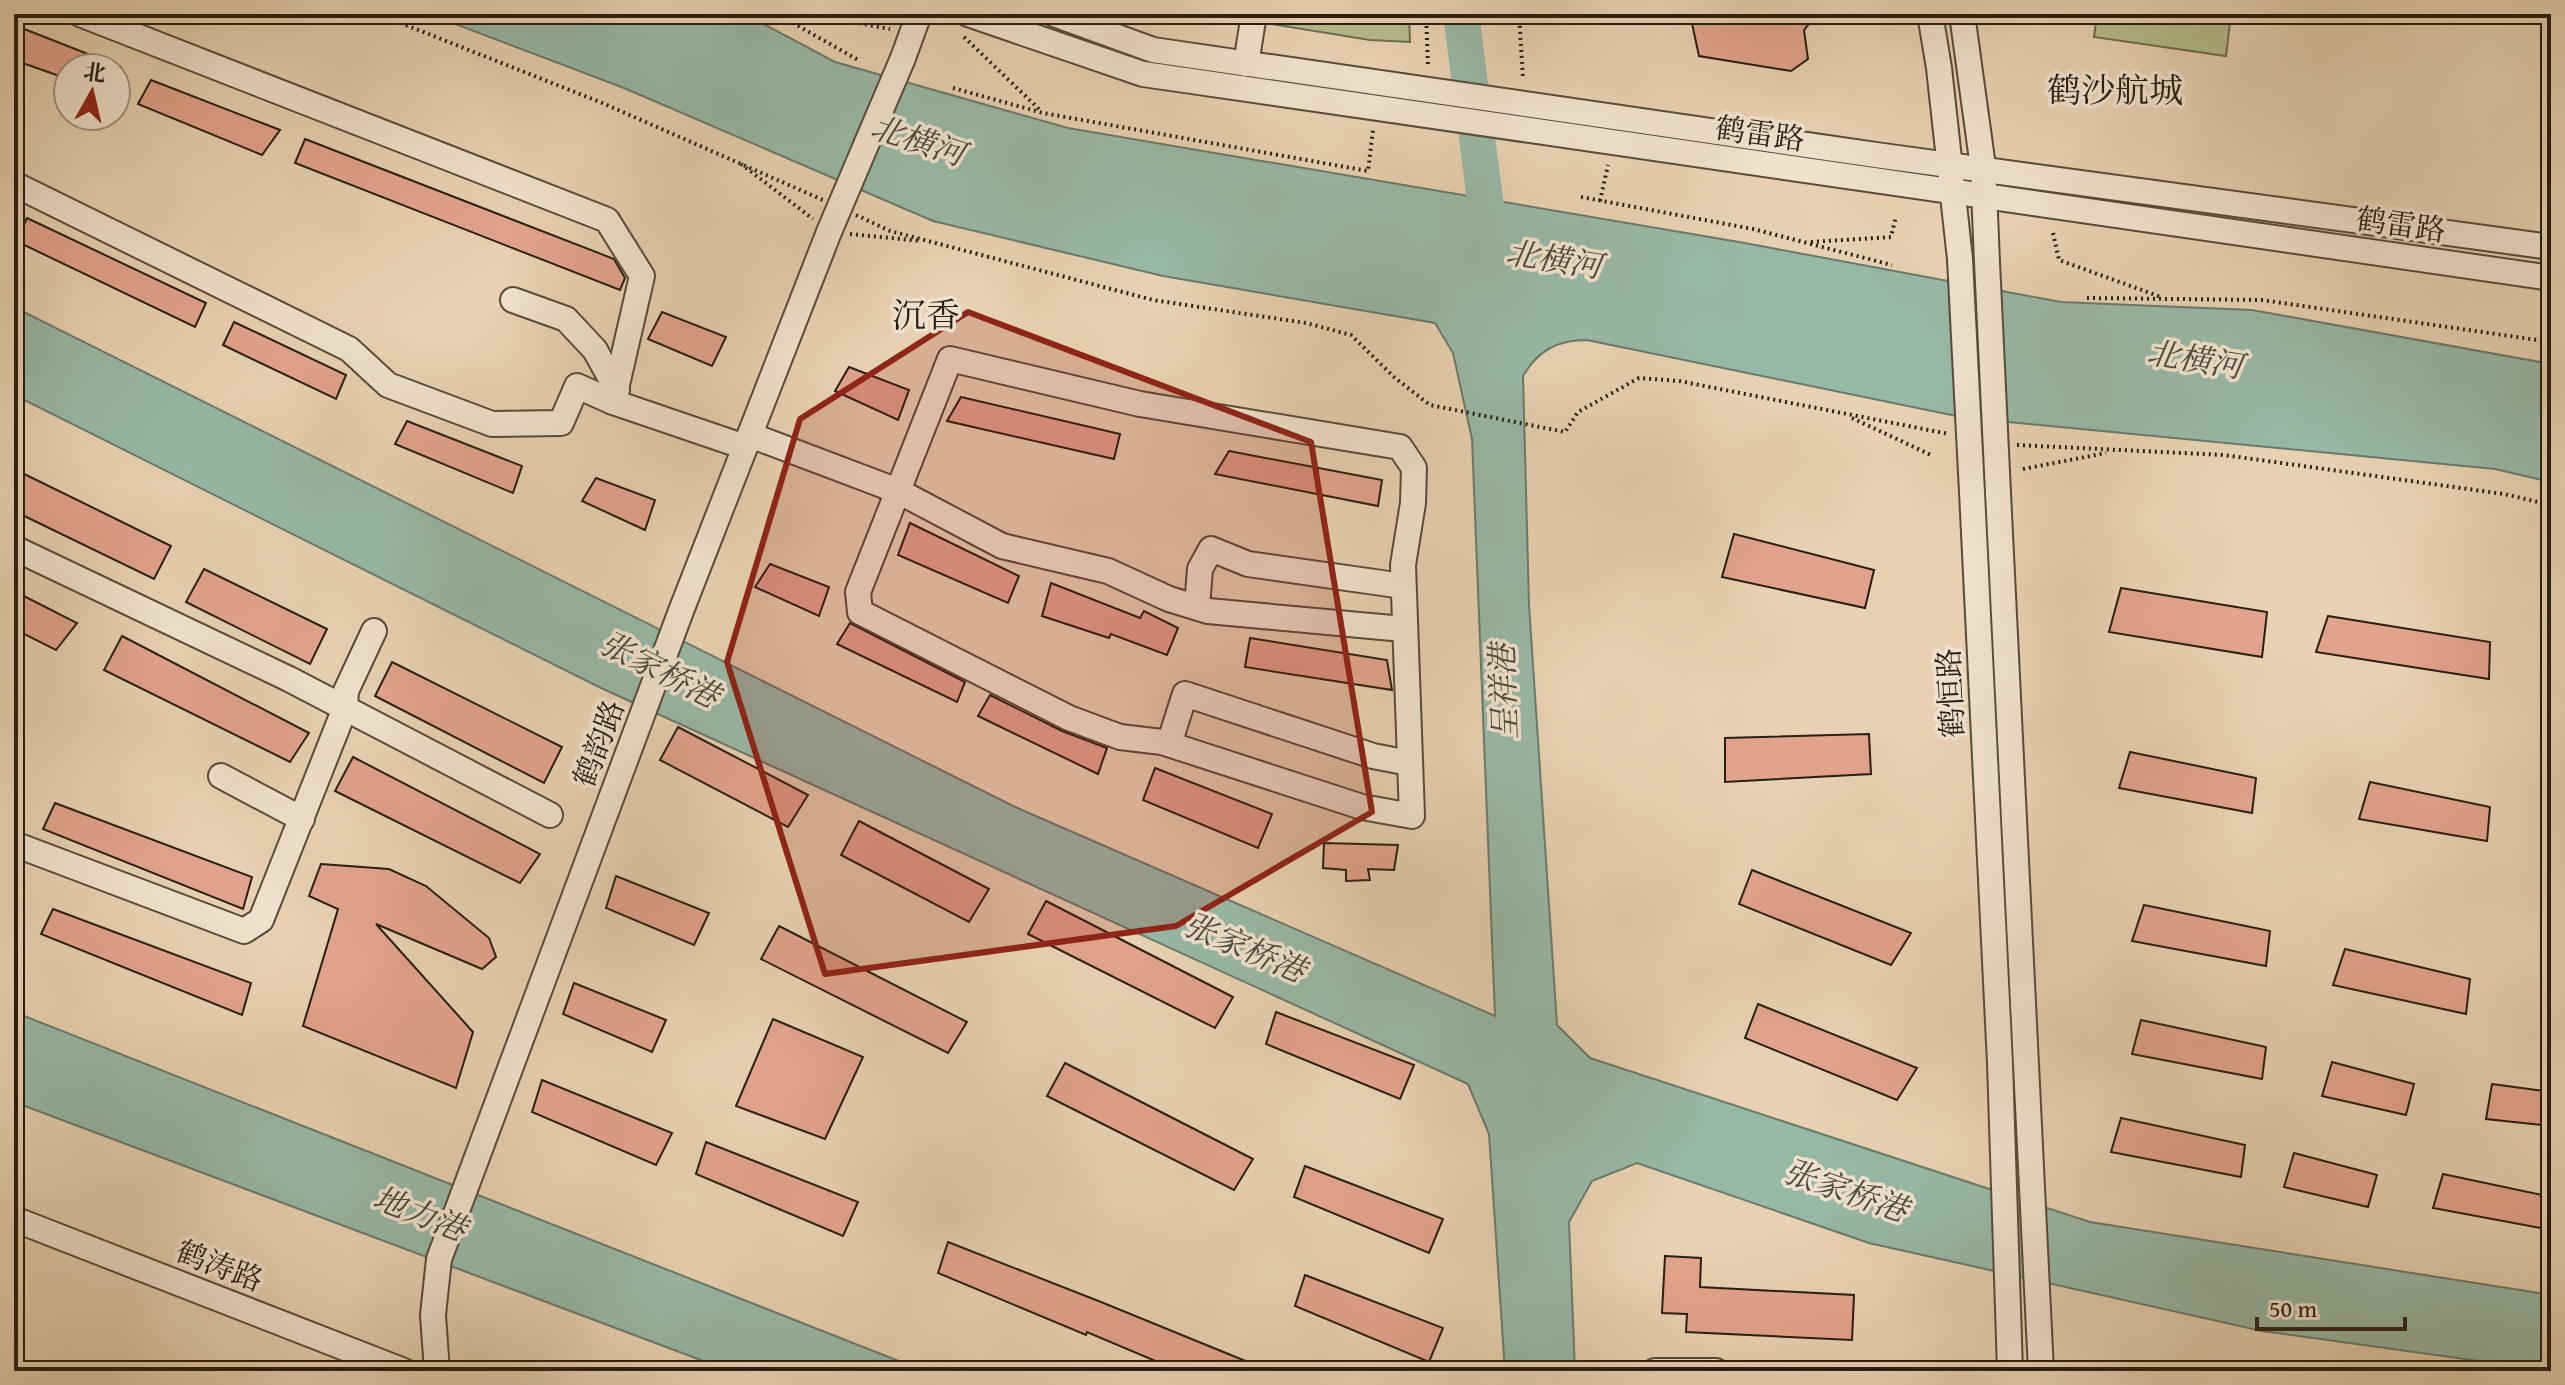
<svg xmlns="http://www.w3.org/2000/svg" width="2565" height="1385" font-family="'Gentium Book Plus','Noto Serif SC',serif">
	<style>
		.green { fill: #b4bc8d; stroke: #6e6d4f; stroke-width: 2 }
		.water { fill: #98b8a7; stroke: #6b7a6b; stroke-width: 2 }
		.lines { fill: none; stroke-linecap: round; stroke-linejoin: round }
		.river { stroke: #98b8a7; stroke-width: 36 }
		.building { fill: #e2a38c; stroke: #281e11; stroke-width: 2 }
		.minor-casing { stroke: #584b39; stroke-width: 28 }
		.path { stroke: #281e11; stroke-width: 4; stroke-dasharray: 2 4; stroke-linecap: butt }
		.minor { stroke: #efe1cd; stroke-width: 24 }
		.minor-bridge-casing { stroke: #584b39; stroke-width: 28; stroke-linecap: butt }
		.minor-bridge { stroke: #efe1cd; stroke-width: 24 }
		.marked { fill: #8f2418; fill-opacity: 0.2; stroke: #8f2418; stroke-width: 6; stroke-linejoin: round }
		.labels { text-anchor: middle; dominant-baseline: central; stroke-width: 7; stroke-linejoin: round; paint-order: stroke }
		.street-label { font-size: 30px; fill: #281e11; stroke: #efe1cd }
		.water-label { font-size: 32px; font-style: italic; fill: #4a4c3e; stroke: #efe1cd }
		.quarter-label { font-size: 34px; fill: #281e11; stroke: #efe1cd }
	</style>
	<rect width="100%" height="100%" fill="#e7d1b2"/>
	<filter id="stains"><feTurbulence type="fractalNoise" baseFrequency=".0025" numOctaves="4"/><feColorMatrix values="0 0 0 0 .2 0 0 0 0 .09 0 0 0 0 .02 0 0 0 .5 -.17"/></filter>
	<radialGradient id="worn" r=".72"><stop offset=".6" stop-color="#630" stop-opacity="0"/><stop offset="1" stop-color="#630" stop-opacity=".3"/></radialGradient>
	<!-- green -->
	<g class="green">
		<path d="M1211,14H1409L1410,42L1370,40Z"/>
		<path d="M2097,14H2231L2226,56L2094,37Z"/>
	</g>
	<!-- water -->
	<g class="water">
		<path d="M429,14H745L835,62L1068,128L1739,242L2061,302L2252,310L2551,364V482L2495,469L1966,418L1587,340C1558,340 1538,350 1523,376L1529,605L1557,1025L1590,1058L2090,1222L2551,1295V1371L2262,1331L1869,1243L1637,1163L1592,1181L1569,1222L1575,1371H1505L1489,1134L1468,1084L601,688L14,395V307L1015,807L1495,1016L1472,439L1453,353L1435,323L1163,276L933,221L624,88Z"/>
		<path d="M14,1012L924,1371H730L14,1102Z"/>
	</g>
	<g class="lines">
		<!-- river -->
		<path class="river" d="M1461,14L1491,246"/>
	</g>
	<!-- building -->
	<g class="building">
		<path d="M1690,14H1817L1804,30L1808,59L1791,71L1699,56Z"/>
		<path d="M14,25L121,67V68H68V79L14,60Z"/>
		<path d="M151,80L280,130L262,155L138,104Z"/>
		<path d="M305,139L614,259L625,278L620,290L295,163Z"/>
		<path d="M27,218L206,303L195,327L16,241Z"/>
		<path d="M662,312L726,337L712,366L648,339Z"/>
		<path d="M234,322L346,375L336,399L223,345Z"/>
		<path d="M849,367L909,390L898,420L835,391Z"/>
		<path d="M961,397L1120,434L1114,459L947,421Z"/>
		<path d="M407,421L522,466L513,493L395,444Z"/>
		<path d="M1229,451L1382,480L1378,506L1215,474Z"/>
		<path d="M14,469L171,546L154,579L14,511Z"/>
		<path d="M596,478L655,500L645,530L582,501Z"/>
		<path d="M910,523L1019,576L1008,603L898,555Z"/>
		<path d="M1734,534L1874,570L1865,608L1722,577Z"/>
		<path d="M770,564L829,587L819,616L755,587Z"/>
		<path d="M204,569L327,629L310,664L186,602Z"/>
		<path d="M1051,583L1140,618L1144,611L1178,628L1167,655L1111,634L1109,638L1042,616Z"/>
		<path d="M2121,588L2267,612L2262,657L2109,632Z"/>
		<path d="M14,591L77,623L56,650L14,629Z"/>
		<path d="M2328,616L2490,642L2489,679L2316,652Z"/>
		<path d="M850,623L965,682L957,702L837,644Z"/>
		<path d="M122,636L309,733L290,762L104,670Z"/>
		<path d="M1250,638L1387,660L1392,690L1245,667Z"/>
		<path d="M392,662L562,747L544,783L375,696Z"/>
		<path d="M990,695L1062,731L1107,748L1098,774L978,716Z"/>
		<path d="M678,727L808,795L788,827L660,760Z"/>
		<path d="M1869,734L1871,774L1725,782V738Z"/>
		<path d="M2130,752L2256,778L2252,813L2119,788Z"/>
		<path d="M353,757L540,854L520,883L335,791Z"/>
		<path d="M1155,768L1272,814L1258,848L1143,800Z"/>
		<path d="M2370,782L2490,807L2487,841L2359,819Z"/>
		<path d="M55,803L252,877L243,909L43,829Z"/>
		<path d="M859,821L989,889L969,922L841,855Z"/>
		<path d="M1324,843L1398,845L1394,870L1368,869L1370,880L1346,881V870L1323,868Z"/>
		<path d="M321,864L389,869L426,886L489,938L496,957L482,969L376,924L473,1032L456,1088L303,1026L338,909L309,896Z"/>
		<path d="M1752,870L1911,933L1891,965L1739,904Z"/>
		<path d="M616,876L709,913L694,945L606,908Z"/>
		<path d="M1046,901L1233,997L1215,1028L1028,934Z"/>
		<path d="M2144,905L2270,931L2266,966L2132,941Z"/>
		<path d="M53,909L251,983L242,1015L41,934Z"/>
		<path d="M779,926L967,1022L948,1053L761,959Z"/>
		<path d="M2345,949L2470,979L2466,1014L2333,985Z"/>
		<path d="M574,983L666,1020L652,1052L563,1014Z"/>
		<path d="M1758,1004L1917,1068L1897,1100L1745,1038Z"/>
		<path d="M1276,1012L1414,1065L1400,1099L1266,1044Z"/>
		<path d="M773,1019L863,1057L825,1139L736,1106Z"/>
		<path d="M2141,1020L2266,1047L2262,1079L2132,1054Z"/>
		<path d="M2332,1062L2414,1084L2406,1115L2322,1096Z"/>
		<path d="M1065,1063L1253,1159L1234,1190L1047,1096Z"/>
		<path d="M542,1080L672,1133L656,1165L532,1112Z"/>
		<path d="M2492,1084L2551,1092V1126L2486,1119Z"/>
		<path d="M2121,1118L2245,1145L2241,1177L2111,1152Z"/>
		<path d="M706,1142L858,1202L843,1236L696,1174Z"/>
		<path d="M2294,1153L2377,1175L2368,1207L2284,1187Z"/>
		<path d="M1305,1166L1443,1219L1429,1253L1294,1197Z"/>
		<path d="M2443,1174L2551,1197V1230L2433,1208Z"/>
		<path d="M948,1242L1101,1302L1270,1371H1179L1087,1332L1086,1335L938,1273Z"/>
		<path d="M1665,1256L1701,1258L1700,1287L1854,1295L1852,1340L1686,1332L1687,1314L1662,1313Z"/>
		<path d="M1305,1275L1443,1328L1429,1362L1295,1306Z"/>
	</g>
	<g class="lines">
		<defs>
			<g id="minor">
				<path d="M80,14L607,220L642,276L613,402"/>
				<path d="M968,14L1143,74L2551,278"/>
				<path d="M1054,14L1153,50L1883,156L2551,247"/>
				<path d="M1930,14L1939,68L1960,259"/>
				<path d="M1962,14L1983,167L1987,262"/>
				<path d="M903,58L919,14"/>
				<path d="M1246,64L1254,14"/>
				<path d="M14,184L349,349L388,385L492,424L561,423L577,386L613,402L745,447"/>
				<path d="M513,300L566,319L595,350L617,390"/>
				<path d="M950,359L1140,404L1400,447L1414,468L1413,503L1403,565L1412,816L1362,807L1162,742L1120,737L1069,718L860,612L858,592Z"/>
				<path d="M750,435L898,491L1002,546L1108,571L1169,599L1208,611L1403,629"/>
				<path d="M1972,492L2000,1063L2010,1371"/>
				<path d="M1998,493L2041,1371"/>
				<path d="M14,548L289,679L550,815"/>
				<path d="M1197,607L1200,569L1211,549L1248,564L1403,586"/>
				<path d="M1169,744L1185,694L1373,756L1409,763"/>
				<path d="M221,776L302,819"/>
				<path d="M14,844L244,931L261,920L345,708L346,691L374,631"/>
				<path d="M14,1219L404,1371"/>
				<path d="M437,1371L433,1315L439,1259L681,611L829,232"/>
				<path d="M1655,1371H1716"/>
			</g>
		</defs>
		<!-- minor casing -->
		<use href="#minor" class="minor-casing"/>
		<!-- path -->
		<g class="path">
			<path d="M378,14L600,102L823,200"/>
			<path d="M777,14L860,61"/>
			<path d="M812,14L890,29"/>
			<path d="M1426,14L1428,65"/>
			<path d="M1519,14L1523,78"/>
			<path d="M964,37L1041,111"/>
			<path d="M953,88L1043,113L1368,171L1373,130"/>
			<path d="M741,164L813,219"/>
			<path d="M1581,197L1753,229L1892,265"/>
			<path d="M1600,201L1608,165"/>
			<path d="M856,215L890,231L1153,300L1306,323L1351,335L1395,378L1430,405L1565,432L1578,412L1639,378L1679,381L1949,434"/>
			<path d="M2053,233L2059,260L2161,297"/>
			<path d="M850,234L921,241"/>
			<path d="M1811,242L1891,237L1896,216"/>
			<path d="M2087,298L2262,300L2551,342"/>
			<path d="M1852,418L1933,456"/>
			<path d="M2017,445L2224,455L2504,494L2551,505"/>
			<path d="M2023,469L2106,453"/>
		</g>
		<!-- minor -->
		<use href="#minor" class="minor"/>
		<defs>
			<g id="minor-bridge">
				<path d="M829,232L903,58"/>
				<path d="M1960,259L1972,492"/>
				<path d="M1987,262L1998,493"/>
			</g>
		</defs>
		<!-- minor-bridge casing -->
		<use href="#minor-bridge" class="minor-bridge-casing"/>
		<!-- minor-bridge -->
		<use href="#minor-bridge" class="minor-bridge"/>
	</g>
	<!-- marked area -->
	<path class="marked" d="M968,312L1311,442L1372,812L1176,926L825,974L727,662L800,419Z"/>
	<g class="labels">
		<!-- street labels -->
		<g class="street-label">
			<text transform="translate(1760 133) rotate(8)">鹤雷路</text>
			<text transform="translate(2401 224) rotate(8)">鹤雷路</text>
			<text transform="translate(1950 693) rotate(-93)">鹤恒路</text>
			<text transform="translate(598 743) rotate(-69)">鹤韵路</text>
			<text transform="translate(220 1265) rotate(21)">鹤涛路</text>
		</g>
		<!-- water labels -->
		<g class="water-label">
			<text transform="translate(918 140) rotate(18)">北横河</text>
			<text transform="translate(1554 259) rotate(9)">北横河</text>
			<text transform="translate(2195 359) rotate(9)">北横河</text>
			<text transform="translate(660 669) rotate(27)">张家桥港</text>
			<text transform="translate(1503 692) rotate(-92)">呈祥港</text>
			<text transform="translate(1245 947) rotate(23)">张家桥港</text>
			<text transform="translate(1846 1190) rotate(19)">张家桥港</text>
			<text transform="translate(420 1213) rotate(21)">地力港</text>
		</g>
		<!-- quarter labels -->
		<g class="quarter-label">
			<text x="2115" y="89">鹤沙航城</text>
			<text x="926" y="314">沉香</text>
		</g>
	</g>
	<!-- margin -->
	<rect width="2565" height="1385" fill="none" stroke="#e7d1b2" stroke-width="48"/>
	<rect x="16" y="16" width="2533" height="1353" fill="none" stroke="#281e11" stroke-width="4"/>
	<rect x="24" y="24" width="2517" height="1337" fill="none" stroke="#281e11" stroke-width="2"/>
	<!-- north arrow -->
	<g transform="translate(92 92) rotate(8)"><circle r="38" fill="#efe1cd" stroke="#9f9382" stroke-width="2"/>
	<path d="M0-6L14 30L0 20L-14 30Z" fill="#8f2418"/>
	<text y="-12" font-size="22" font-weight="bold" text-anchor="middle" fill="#281e11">北</text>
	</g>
	<!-- scale -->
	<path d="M2257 1317v12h148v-12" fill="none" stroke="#281e11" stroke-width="4"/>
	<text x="2269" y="1317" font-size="24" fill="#281e11" stroke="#efe1cd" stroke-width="6" paint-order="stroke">50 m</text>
	<rect width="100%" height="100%" filter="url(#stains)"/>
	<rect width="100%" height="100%" fill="url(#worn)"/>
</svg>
